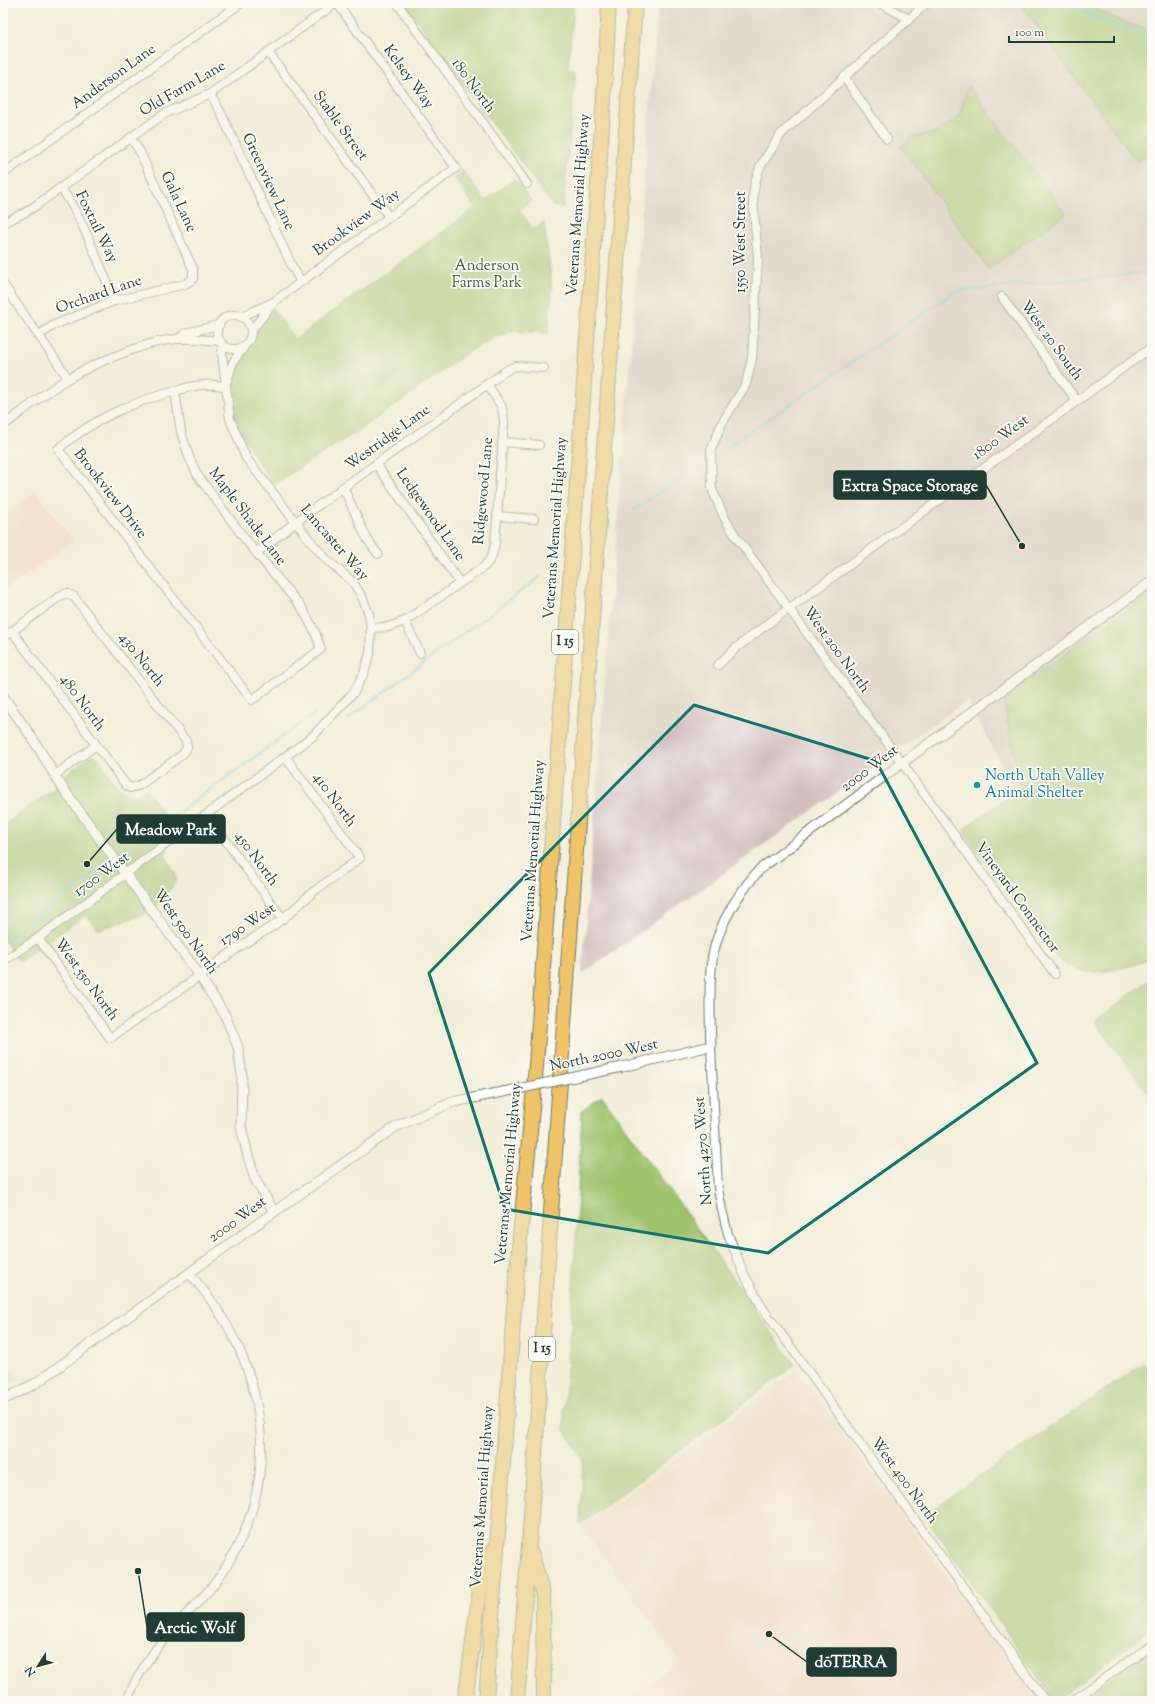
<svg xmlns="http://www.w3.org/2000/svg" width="1155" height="1704" font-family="'Sorts Mill Goudy',serif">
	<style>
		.built { fill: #f5d2c2 }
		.industrial { fill: #d1bfbd }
		.green { fill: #9ec36d; stroke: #5e8050 }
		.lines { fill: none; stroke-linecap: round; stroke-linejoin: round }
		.stream { stroke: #5cbdda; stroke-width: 2 }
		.minor-casing { stroke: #697b6e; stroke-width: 10 }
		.tertiary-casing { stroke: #697b6e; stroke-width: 11 }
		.motorway-casing { stroke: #697b6e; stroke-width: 16 }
		.minor { stroke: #fff; stroke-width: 8 }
		.tertiary { stroke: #fff; stroke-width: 9 }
		.motorway { stroke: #f0c369; stroke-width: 14 }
		.tertiary-bridge-casing { stroke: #697b6e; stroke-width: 11; stroke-linecap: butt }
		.tertiary-bridge { stroke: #fff; stroke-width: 9 }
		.marked { fill: none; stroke: #0f766e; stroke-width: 3; stroke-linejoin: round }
		.culture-dot { fill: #0f9aa8; stroke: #fdfcf7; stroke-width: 1.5 }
		.labels { text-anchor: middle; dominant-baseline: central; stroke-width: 3.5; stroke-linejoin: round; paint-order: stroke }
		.shield { fill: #fdfcf7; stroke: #62766e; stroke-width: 1 }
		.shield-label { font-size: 14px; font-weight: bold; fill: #1f3d34 }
		.street-label { font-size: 15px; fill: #1f3d34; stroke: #fdfcf7 }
		.park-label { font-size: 15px; fill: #3f5e42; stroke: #fdfcf7 }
		.culture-label { font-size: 15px; fill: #0d838f; stroke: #fdfcf7; text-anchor: start }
		.leader { fill: none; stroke: #1f3d34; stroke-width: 1.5 }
		.callout-dot { fill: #1f3d34; stroke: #fdfcf7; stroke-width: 1.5 }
		.callout { fill: #1f3d34; stroke: #1f3d34; stroke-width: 1.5 }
		.callout-label { font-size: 16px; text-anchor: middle; font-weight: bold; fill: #fff }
	</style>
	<rect width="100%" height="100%" fill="#fdfcf7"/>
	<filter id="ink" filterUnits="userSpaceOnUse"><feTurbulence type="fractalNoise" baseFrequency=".025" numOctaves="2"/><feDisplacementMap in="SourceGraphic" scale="8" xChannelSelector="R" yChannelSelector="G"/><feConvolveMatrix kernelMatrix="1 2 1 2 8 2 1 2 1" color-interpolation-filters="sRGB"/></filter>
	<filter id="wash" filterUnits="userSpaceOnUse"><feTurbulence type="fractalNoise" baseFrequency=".012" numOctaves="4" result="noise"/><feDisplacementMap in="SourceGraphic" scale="16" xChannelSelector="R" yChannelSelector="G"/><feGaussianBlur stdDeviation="0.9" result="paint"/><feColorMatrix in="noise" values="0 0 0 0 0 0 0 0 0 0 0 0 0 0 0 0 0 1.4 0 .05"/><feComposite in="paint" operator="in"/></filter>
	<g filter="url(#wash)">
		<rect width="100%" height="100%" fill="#f3eed9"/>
		<!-- built -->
		<g class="built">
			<path d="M36,492L74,540L3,592V516Z"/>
			<path d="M3,1360L18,1380L3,1388Z"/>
			<path d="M797,1370L1037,1701H624L677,1663L678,1659L582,1527Z"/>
		</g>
		<!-- industrial -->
		<path class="industrial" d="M658,3H1152V943L1056,870L968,700L582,974Z"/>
		<!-- green -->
		<g class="green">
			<path d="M404,3H574L568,70H576L563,207L553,206Z"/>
			<path d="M1020,3H1083L1125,23L1152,31V152L1137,162Z"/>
			<path d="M968,86L1066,214L988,269L901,146L912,137L935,133L959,117Z"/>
			<path d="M462,170L485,201L515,179L531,201L519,210L534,230L544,222L552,288L548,333L515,331L500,335L471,350L408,396L358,431L274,484C252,455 221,409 233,370C237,359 246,352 252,342C254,339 255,335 257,331C261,323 267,316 273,309L295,339L475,208L455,178L461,174Z"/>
			<path d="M1152,592V957C1139,966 1104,973 1088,972C1077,971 1065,965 1057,958L967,837L965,832V828L1021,788L1003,698Z"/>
			<path d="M90,756H94L98,758C104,767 118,791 128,794C135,796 140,792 146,789L174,828L165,856L175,872L177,880L159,904L145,914L98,930L86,915L19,961L3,939V826L53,789L64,776Z"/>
			<path d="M1152,978V1099L1095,1021Z"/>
			<path d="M602,1096L795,1365L580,1525L583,1460L564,1430V1410L573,1293L582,1111Z"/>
			<path d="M1144,1363L1152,1373V1629L1055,1701L924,1515Z"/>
			<path d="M1152,1648V1701H1078Z"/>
		</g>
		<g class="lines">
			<!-- stream -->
			<g class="stream">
				<path d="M1067,3L1078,10L1152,40"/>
				<path d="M726,448L956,291L1152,272"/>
				<path d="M634,510L697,467"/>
				<path d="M348,719L540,577"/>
				<path d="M126,851L315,713"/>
				<path d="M3,942L102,868"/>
			</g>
		</g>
	</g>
	<g filter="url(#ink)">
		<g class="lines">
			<defs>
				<g id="minor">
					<path d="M397,3L527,184"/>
					<path d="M880,3L909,19"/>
					<path d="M927,3L781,134L760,167L755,182L753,199L758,259L752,359L746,384L722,423L711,450L712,489L724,517L735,535L902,763L1055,974"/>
					<path d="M268,52L389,217"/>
					<path d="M845,78L887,139"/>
					<path d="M210,94L220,111L292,266L301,282"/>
					<path d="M3,174L241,3"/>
					<path d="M61,188C83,219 96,258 112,293L114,301"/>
					<path d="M3,223L26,212L38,204L164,114L210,94L336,3"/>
					<path d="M3,284L68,378"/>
					<path d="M1002,297L1077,401"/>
					<circle cx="234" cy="332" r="17"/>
					<path d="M241,317L275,301L456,168L337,3"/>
					<path d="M251,331L274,302"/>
					<path d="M39,335L54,325L114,301L185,284L193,279V269L140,152L131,138"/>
					<path d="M179,338L186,333L219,325"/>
					<path d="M227,381L233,362L244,347"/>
					<path d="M175,391L181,432L189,457L198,476L245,539L302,608L315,632L321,649L252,700L58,449C94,419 131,402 176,391C185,388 194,385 203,385C210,384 218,385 225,386"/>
					<path d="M3,426C23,411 48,390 69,378C95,363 151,339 180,339C194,338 206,340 220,341"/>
					<path d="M502,442L539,445"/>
					<path d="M376,464L460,583"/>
					<path d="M343,487L367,539L378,554"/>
					<path d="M497,516L534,519"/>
					<path d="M256,553L305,515L507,370L516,366L544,368"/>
					<path d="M405,621L420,653"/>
					<path d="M371,628L388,627L405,621L485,566L491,558L495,545L504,421L502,407L487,384"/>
					<path d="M3,638L60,596L67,593L74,597L186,741L187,748L183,754L140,785L130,788L126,785L12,631"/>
					<path d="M718,665L736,648L762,628L1152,347"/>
					<path d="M55,775L95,746"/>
					<path d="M207,815L283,919"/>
					<path d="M38,938L110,1038L191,982L239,947L273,926L291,912L313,892L360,858L286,758"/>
					<path d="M3,961L38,938L312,737L354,692L364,673L370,654L371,628L369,614L362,597L353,582L326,559L312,543L246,458L230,419L222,354L223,345"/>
					<path d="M711,1046L718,1188L722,1210L728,1234L744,1274L762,1307L1045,1701"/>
					<path d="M127,1701C138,1671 158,1644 180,1621C192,1608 204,1597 215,1583C289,1484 269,1361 189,1273"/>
					<path d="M1072,1701L1152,1645"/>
				</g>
				<g id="tertiary">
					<path d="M3,696L33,739L62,787L195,969L225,1015L238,1047L242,1076L241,1127L248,1156L255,1179L274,1212"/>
					<path d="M622,1067L711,1046C710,1021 709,995 711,969C714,931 735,897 760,869L902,763L1152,581"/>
					<path d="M3,1399L9,1397L36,1383L274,1212L397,1126L453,1102L503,1092"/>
				</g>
				<g id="motorway">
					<path d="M532,1555L543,1595L544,1701"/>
					<path d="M465,1701L483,1567L495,1548"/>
					<path d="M486,1701L516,1281L536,1066L604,97L609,3"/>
					<path d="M517,1701L529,1545L555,1153L635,3"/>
				</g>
			</defs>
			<!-- minor casing -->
			<use href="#minor" class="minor-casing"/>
			<!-- tertiary casing -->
			<use href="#tertiary" class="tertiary-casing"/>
			<!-- motorway casing -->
			<use href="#motorway" class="motorway-casing"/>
			<!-- minor -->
			<use href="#minor" class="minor"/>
			<!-- tertiary -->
			<use href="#tertiary" class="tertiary"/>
			<!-- motorway -->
			<use href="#motorway" class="motorway"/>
			<defs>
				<path id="tertiary-bridge" d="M503,1092L622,1067"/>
			</defs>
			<!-- tertiary-bridge casing -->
			<use href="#tertiary-bridge" class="tertiary-bridge-casing"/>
			<!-- tertiary-bridge -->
			<use href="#tertiary-bridge" class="tertiary-bridge"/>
		</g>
	</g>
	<!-- marked area -->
	<path d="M0 0H1155V1704H0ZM694,705L876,761L1037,1063L768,1253L505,1209L429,973Z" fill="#f3eed9" fill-opacity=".55" fill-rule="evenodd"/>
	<path class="marked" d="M694,705L876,761L1037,1063L768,1253L505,1209L429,973Z"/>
	<!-- markers -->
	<circle class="culture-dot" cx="977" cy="785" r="4"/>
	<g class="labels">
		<!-- shield labels -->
		<g class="shield">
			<rect x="552" y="630" width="26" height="24" rx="3"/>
			<rect x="529" y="1337" width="26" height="24" rx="3"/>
		</g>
		<g class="shield-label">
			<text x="565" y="642">I 15</text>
			<text x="542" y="1349">I 15</text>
		</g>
		<!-- street labels -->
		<g class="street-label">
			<text transform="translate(114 77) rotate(-36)">Anderson Lane</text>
			<text transform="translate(408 77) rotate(54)">Kelsey Way</text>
			<text transform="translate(473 86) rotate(54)">180 North</text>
			<text transform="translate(183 89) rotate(-30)">Old Farm Lane</text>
			<text transform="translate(340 126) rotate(54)">Stable Street</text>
			<text transform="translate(268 182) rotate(65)">Greenview Lane</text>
			<text transform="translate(178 202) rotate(65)">Gala Lane</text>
			<text transform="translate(579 205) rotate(-86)">Veterans Memorial Highway</text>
			<text transform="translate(357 223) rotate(-36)">Brookview Way</text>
			<text transform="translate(96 227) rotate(64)">Foxtail Way</text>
			<text transform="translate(741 242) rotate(-90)">1550 West Street</text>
			<text transform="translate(99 295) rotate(-19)">Orchard Lane</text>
			<text transform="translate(1051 341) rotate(54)">West 20 South</text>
			<text transform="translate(388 438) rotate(-36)">Westridge Lane</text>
			<text transform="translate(1001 438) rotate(-36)">1800 West</text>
			<text transform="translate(484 491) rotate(-85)">Ridgewood Lane</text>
			<text transform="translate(110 494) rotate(52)">Brookview Drive</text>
			<text transform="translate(430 515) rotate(55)">Ledgewood Lane</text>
			<text transform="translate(247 517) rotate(53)">Maple Shade Lane</text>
			<text transform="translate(556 528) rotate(-86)">Veterans Memorial Highway</text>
			<text transform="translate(334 543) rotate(49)">Lancaster Way</text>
			<text transform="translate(836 650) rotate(54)">West 200 North</text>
			<text transform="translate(141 660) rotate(52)">430 North</text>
			<text transform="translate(82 703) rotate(54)">480 North</text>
			<text transform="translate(870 769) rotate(-37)">2000 West</text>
			<text transform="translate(334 800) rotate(54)">410 North</text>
			<text transform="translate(534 851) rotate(-86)">Veterans Memorial Highway</text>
			<text transform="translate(256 859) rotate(54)">450 North</text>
			<text transform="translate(102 875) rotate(-36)">1700 West</text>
			<text transform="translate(1017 898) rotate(54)">Vineyard Connector</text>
			<text transform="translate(248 925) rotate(-34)">1790 West</text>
			<text transform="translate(185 932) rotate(55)">West 500 North</text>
			<text transform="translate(86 980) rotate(54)">West 550 North</text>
			<text transform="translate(604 1056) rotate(-12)">North 2000 West</text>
			<text transform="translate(704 1151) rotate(-94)">North 4270 West</text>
			<text transform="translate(509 1174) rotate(-85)">Veterans Memorial Highway</text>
			<text transform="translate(238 1220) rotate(-36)">2000 West</text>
			<text transform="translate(904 1481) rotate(54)">West 400 North</text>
			<text transform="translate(483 1497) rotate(-86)">Veterans Memorial Highway</text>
		</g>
		<!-- park labels -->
		<g class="park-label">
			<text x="487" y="266">Anderson<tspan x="487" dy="17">Farms Park</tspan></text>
		</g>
		<!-- culture labels -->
		<g class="culture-label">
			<text x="985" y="776">North Utah Valley<tspan x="985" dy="17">Animal Shelter</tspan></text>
		</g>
	</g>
	<!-- callouts -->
	<path class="leader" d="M1022 546L986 485M87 864L117 829M138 1571L147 1627M769 1634L807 1662"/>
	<g class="callout-dot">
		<circle cx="1022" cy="546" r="4"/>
		<circle cx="87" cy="864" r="4"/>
		<circle cx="138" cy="1571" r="4"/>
		<circle cx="769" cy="1634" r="4"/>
	</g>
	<g class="callout">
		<rect x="834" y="471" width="152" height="28" rx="4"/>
		<rect x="117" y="815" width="108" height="28" rx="4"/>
		<rect x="147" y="1613" width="97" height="28" rx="4"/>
		<rect x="807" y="1648" width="89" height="28" rx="4"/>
	</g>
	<g class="callout-label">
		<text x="910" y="491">Extra Space Storage</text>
		<text x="171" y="835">Meadow Park</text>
		<text x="195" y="1633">Arctic Wolf</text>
		<text x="851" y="1667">dōTERRA</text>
	</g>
	<!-- margin -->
	<rect width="1155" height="1704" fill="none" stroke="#fdfcf7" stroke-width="16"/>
	<!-- north arrow -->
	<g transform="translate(38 1666) rotate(234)" stroke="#fdfcf7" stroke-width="3" paint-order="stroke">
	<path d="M0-3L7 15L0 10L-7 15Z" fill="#1f3d34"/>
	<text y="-6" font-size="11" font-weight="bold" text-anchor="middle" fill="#1f3d34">N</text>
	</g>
	<!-- scale -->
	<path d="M1009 36v6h105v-6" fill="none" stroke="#1f3d34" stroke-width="2"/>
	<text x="1015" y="36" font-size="12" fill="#1f3d34" stroke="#fdfcf7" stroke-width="3" paint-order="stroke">100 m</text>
</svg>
